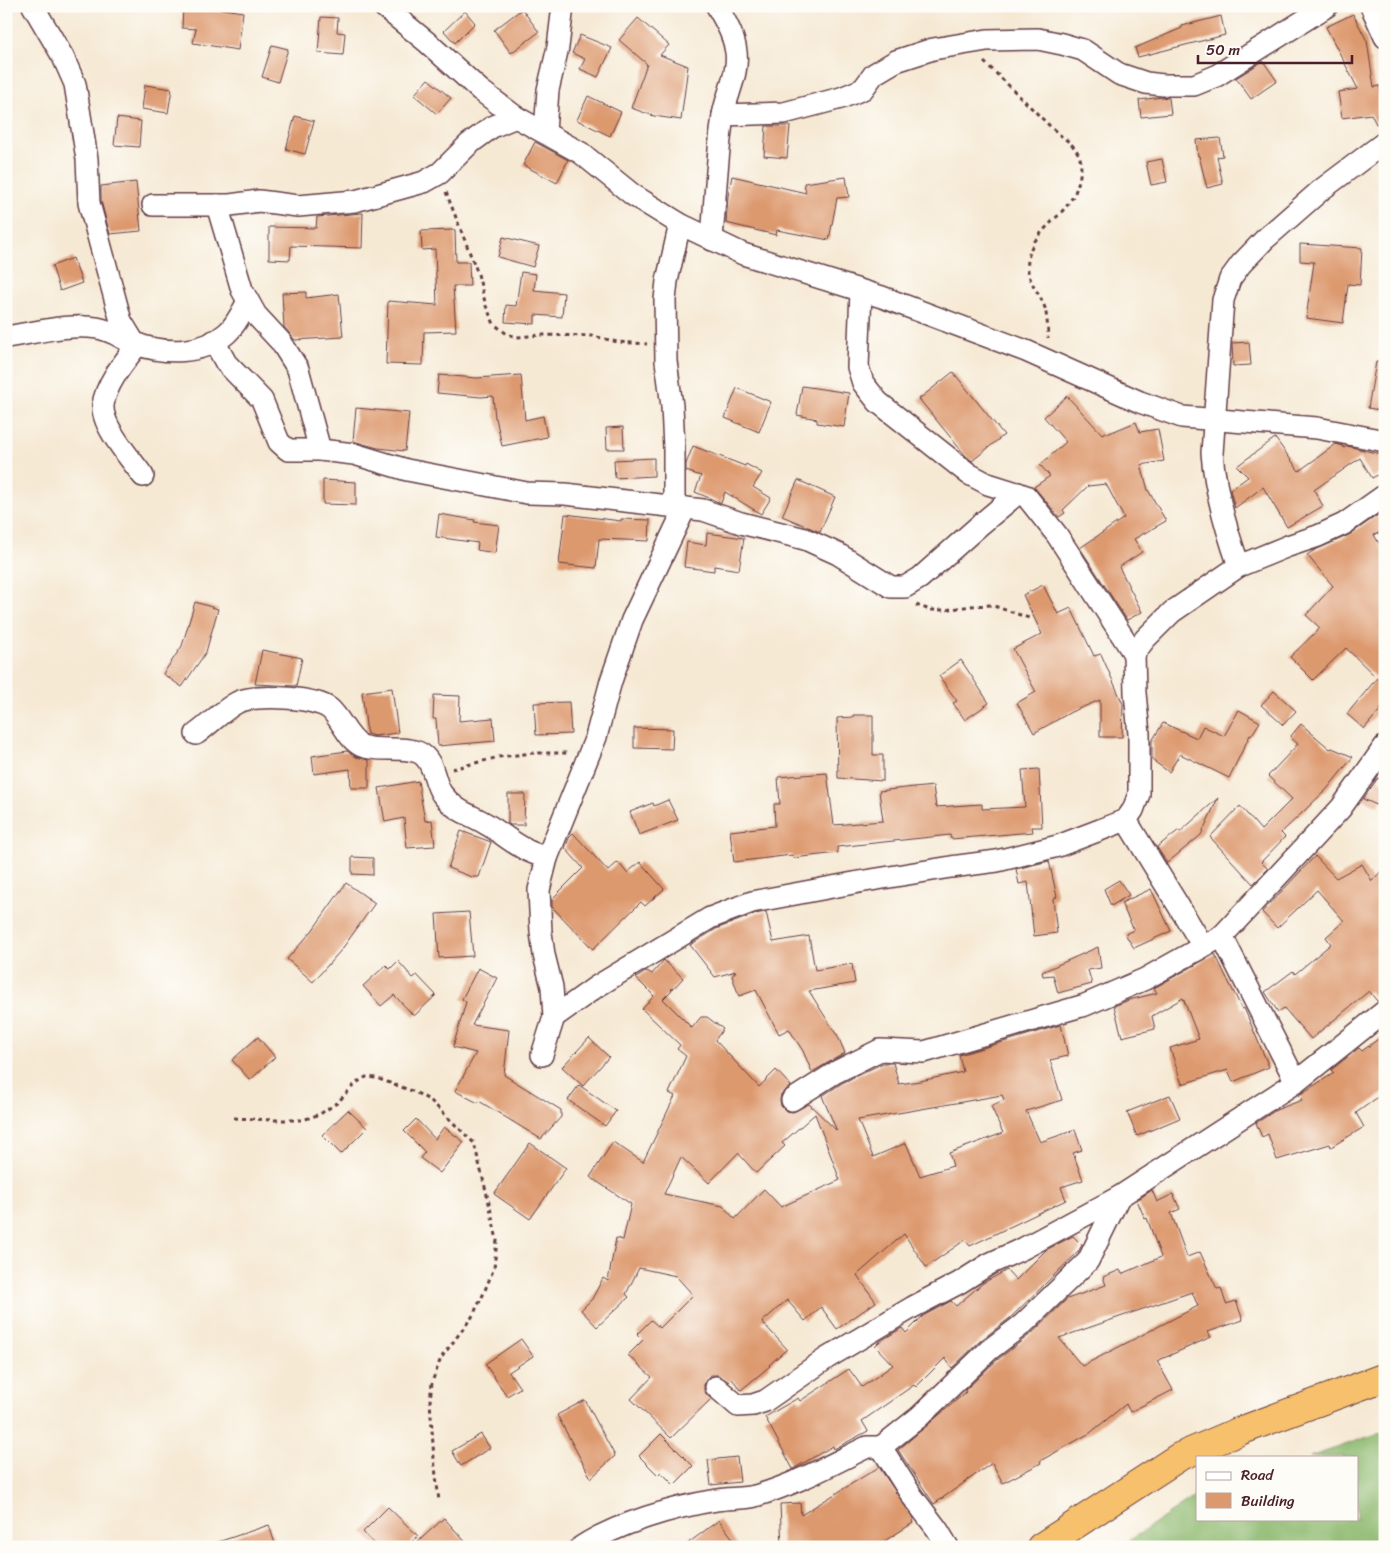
<svg xmlns="http://www.w3.org/2000/svg" width="1391" height="1553" font-family="Sriracha,sans-serif">
	<style>
		.forest { fill: #8eb970; stroke: #6c6c4e }
		.building { fill: #dd996e; fill-rule: evenodd }
		.lines { fill: none; stroke-linecap: round; stroke-linejoin: round }
		.street-casing { stroke: #643d44; stroke-width: 24 }
		.highway-casing { stroke: #643d44; stroke-width: 30 }
		.path { stroke: #643d44; stroke-width: 3; stroke-dasharray: 4 4; stroke-linecap: butt }
		.street { stroke: #fff; stroke-width: 21 }
		.highway { stroke: #f7c06c; stroke-width: 28 }
	</style>
	<rect width="100%" height="100%" fill="#fdfcf7"/>
	<filter id="ink" filterUnits="userSpaceOnUse"><feTurbulence type="fractalNoise" baseFrequency=".02" numOctaves="2"/><feDisplacementMap in="SourceGraphic" scale="10" xChannelSelector="R" yChannelSelector="G"/><feConvolveMatrix kernelMatrix="1 2 1 2 8 2 1 2 1" color-interpolation-filters="sRGB"/></filter>
	<filter id="wash" filterUnits="userSpaceOnUse"><feTurbulence type="fractalNoise" baseFrequency=".0096" numOctaves="4" result="noise"/><feDisplacementMap in="SourceGraphic" scale="20" xChannelSelector="R" yChannelSelector="G"/><feGaussianBlur stdDeviation="1.12" result="paint"/><feColorMatrix in="noise" values="0 0 0 0 0 0 0 0 0 0 0 0 0 0 0 0 0 1.4 0 .05"/><feComposite in="paint" operator="in"/></filter>
	<g filter="url(#wash)">
		<rect width="100%" height="100%" fill="#f6e9d4"/>
		<!-- forest -->
		<path class="forest" d="M1385,1431V1547H1120L1197,1495V1519H1357V1457H1310Z"/>
		<g id="blocks">
			<!-- building -->
			<g class="building">
				<path d="M183,6H204L243,12L238,50L193,43L196,29L182,28Z"/>
				<path d="M522,9L539,32L511,53L494,30Z"/>
				<path d="M465,11L475,23L455,43L444,31Z"/>
				<path d="M1353,14L1367,41L1374,87L1380,86L1384,112L1377,113L1379,124H1376L1371,114L1342,118L1338,92L1358,89L1326,27Z"/>
				<path d="M1221,16L1225,35L1138,57L1135,48L1182,28V26Z"/>
				<path d="M321,17L338,18L337,32L345,33L343,55L318,53Z"/>
				<path d="M638,18L669,45L660,55L688,66L681,120L654,116L631,108L647,64L619,40Z"/>
				<path d="M580,35L612,48L598,77L580,69L585,59L572,53Z"/>
				<path d="M272,45L288,49L278,82L262,77Z"/>
				<path d="M1263,61L1277,81L1251,99L1236,78Z"/>
				<path d="M428,79L451,98L437,114L414,95Z"/>
				<path d="M145,85L172,89L168,113L142,109Z"/>
				<path d="M588,96L621,112L610,136L577,120Z"/>
				<path d="M1162,97L1169,98L1171,114L1141,117L1139,100Z"/>
				<path d="M295,116L314,121L305,154L286,149Z"/>
				<path d="M117,118L141,121L139,147L114,145Z"/>
				<path d="M766,126H790L787,158L764,156Z"/>
				<path d="M1220,138L1223,156L1217,157L1223,184L1207,188L1199,156H1198L1196,140Z"/>
				<path d="M535,142L568,160L557,183L523,165Z"/>
				<path d="M1162,159L1167,182L1151,185L1146,162Z"/>
				<path d="M732,176L806,193L804,183L846,177L849,197L837,198L829,240L777,230L776,235L726,223L728,196Z"/>
				<path d="M136,182L141,231L110,234L101,201V186Z"/>
				<path d="M363,213L362,248L291,246L290,260L269,259V227L316,228L317,217Z"/>
				<path d="M455,230L456,262H469L470,286H453L456,331L424,332L423,365L386,364L388,301L437,305L435,249L422,250L421,231Z"/>
				<path d="M503,237L539,246L533,267L498,257Z"/>
				<path d="M1300,244L1362,248L1360,285L1348,284L1343,323L1306,318L1314,262L1300,261Z"/>
				<path d="M73,258L82,283L60,291L52,266Z"/>
				<path d="M521,272L536,274L534,290L564,293L562,317L535,315V324L505,322L506,305L516,306Z"/>
				<path d="M306,292V298L339,294L343,337L295,340L284,327L282,293Z"/>
				<path d="M1249,342L1251,365L1233,366L1232,343Z"/>
				<path d="M1376,362L1385,363V411L1368,408Z"/>
				<path d="M953,372L1004,435L972,461L965,455L919,399Z"/>
				<path d="M439,375L477,378L521,375L525,420L543,416L547,437L502,446L496,418H495L493,396L481,397L437,393Z"/>
				<path d="M802,386L849,393L844,427L817,423V419L797,415Z"/>
				<path d="M737,388L771,402L759,432L725,418Z"/>
				<path d="M1067,396L1102,434L1106,432L1107,434L1136,422L1140,432L1158,429L1164,461L1141,465L1148,490L1166,521L1134,539L1142,552L1119,567L1142,612L1127,620L1080,548L1124,518L1106,484L1088,486L1063,510L1065,513L1059,517L1034,487L1050,476L1040,465L1066,442L1044,417Z"/>
				<path d="M356,408L409,413L405,451L378,448L353,441Z"/>
				<path d="M623,427L624,449H607L606,428Z"/>
				<path d="M1275,438L1299,471L1336,444L1343,446L1344,448L1347,446L1376,453H1385V471L1372,478L1360,458L1314,490L1323,506L1287,527L1263,487L1235,508L1230,490L1248,477L1237,466Z"/>
				<path d="M693,446L745,466L746,464L762,473L753,487L771,498L761,514L725,492L721,503L695,492L701,476L686,471V464Z"/>
				<path d="M654,458V476L615,478L614,460Z"/>
				<path d="M323,480L356,482V505L323,504Z"/>
				<path d="M798,480L835,497L820,532L782,516Z"/>
				<path d="M1385,510V530L1374,535L1385,553V704L1364,729L1347,714L1377,678L1346,648L1313,680L1290,657L1320,628L1306,615L1333,586L1307,555L1313,551L1349,535Z"/>
				<path d="M439,514L475,520L474,522L499,525L495,553L477,550L478,543L436,537Z"/>
				<path d="M565,514L621,521V519L650,520L649,541L599,539L596,568L559,564Z"/>
				<path d="M707,533L744,538L739,570L714,566V571L684,567L687,542L706,545Z"/>
				<path d="M1043,585L1058,614L1071,608L1094,656L1101,654L1123,704L1122,737H1100V700L1071,712L1034,733L1017,703L1036,692L1013,649L1042,634L1023,595Z"/>
				<path d="M195,602L218,609L206,652L182,687L163,674L182,646Z"/>
				<path d="M262,650L302,658L296,686L255,684Z"/>
				<path d="M961,660L989,703L965,720L953,703L957,701L939,676Z"/>
				<path d="M392,688L398,733L374,736L367,734L362,692Z"/>
				<path d="M1274,691L1296,711L1283,725L1261,705Z"/>
				<path d="M434,695L460,696L459,721L493,718L495,741L438,746L436,719H433Z"/>
				<path d="M569,702L571,734L536,735L534,703Z"/>
				<path d="M1239,710L1260,722L1251,736L1250,735L1229,778L1180,754L1169,772L1152,760V741L1163,723L1197,738L1203,726L1224,736Z"/>
				<path d="M853,715H873V755H883V781L838,778L837,718L853,717Z"/>
				<path d="M1301,724L1330,749L1332,748L1353,757L1327,789L1281,833L1285,837L1261,862L1268,869L1253,884L1210,837L1240,806L1261,830L1292,799L1268,776L1298,744L1290,737Z"/>
				<path d="M634,728L673,729L672,749L634,748Z"/>
				<path d="M347,751L356,757L369,760V788H351L350,769L314,774L312,756Z"/>
				<path d="M1039,769L1042,827H1032L1033,832L951,839L950,835L837,847L838,853L793,858L792,855L734,862L730,831L775,826L774,804H780L778,777L827,773L834,825L883,821L879,791L914,787V788L933,786L936,807L982,804V809L1025,807L1022,770Z"/>
				<path d="M1378,778L1385,784V792L1379,806L1363,799Z"/>
				<path d="M418,781L425,821L432,820L435,846L407,848L404,818L385,822L379,788Z"/>
				<path d="M508,794H525L524,825H510L508,823Z"/>
				<path d="M1218,798L1201,835L1167,863L1157,847L1179,830L1180,832Z"/>
				<path d="M668,800L678,820L639,835L630,812L653,803L654,806Z"/>
				<path d="M461,831L491,842L479,877H472L448,868Z"/>
				<path d="M573,833L608,871L618,862L627,873L640,862L664,889L645,906L641,902L593,949L552,907V899L583,868L565,848L570,836Z"/>
				<path d="M1315,856L1336,878L1362,864L1372,881L1385,867V999L1377,1001L1369,991L1311,1039L1284,1008L1278,1012L1265,992L1293,971L1295,974L1331,944L1326,937L1344,921L1317,890L1277,928L1262,912Z"/>
				<path d="M352,857L373,858V875L352,874Z"/>
				<path d="M1049,861L1057,897L1053,899L1057,933L1034,936L1028,882L1019,884L1016,869Z"/>
				<path d="M1119,880L1129,895L1111,906L1104,889Z"/>
				<path d="M346,883L375,903L342,949L313,982L287,959L312,931Z"/>
				<path d="M1151,889L1171,931L1134,948L1125,934L1134,930L1121,903Z"/>
				<path d="M469,912L473,956L439,958L436,914Z"/>
				<path d="M766,912L773,942L809,936L815,970L852,964L855,983L809,991L836,1034H837L845,1053L812,1072L803,1051L789,1029L779,1034L756,990L739,996L732,976L736,971L715,977L690,945L716,929L755,914Z"/>
				<path d="M1098,947L1101,968L1088,970L1092,984L1058,993L1053,975L1043,976L1042,972Z"/>
				<path d="M1215,954L1242,1009L1244,1008L1269,1067L1233,1082L1228,1070L1182,1084L1170,1048L1199,1039L1183,998L1152,1016L1155,1029L1122,1037L1114,1006L1129,1000L1157,993L1154,988Z"/>
				<path d="M664,960L683,978L674,988L671,989L672,990L663,999L692,1028L701,1017H707L723,1029L715,1040L759,1087L776,1070L791,1086L781,1094L780,1100L781,1106L786,1111L793,1112L809,1104L837,1131L822,1096L842,1083L883,1063H893L899,1084L920,1081L963,1072L959,1055L1061,1025L1068,1056L1050,1060L1062,1100L1026,1111L1040,1142L1075,1130L1082,1150L1073,1153L1083,1180L1061,1187L1066,1200L970,1246L965,1240L926,1267L904,1234L857,1275L876,1302L837,1329L821,1307L805,1321L787,1300L762,1322L787,1349L769,1365L770,1366L741,1390L732,1379L729,1382L718,1375H711L707,1378L704,1384V1391L711,1399L671,1438L631,1399L652,1377L628,1355L643,1340L637,1334L651,1320L660,1328L693,1295L676,1276L639,1268L626,1294L629,1297L597,1327L581,1310L592,1299L603,1278L608,1281L616,1238L623,1240L631,1204L590,1177L613,1142L643,1162L675,1096L669,1093L686,1056L677,1049L680,1045L642,1009L654,996L636,978L647,971L652,974ZM1002,1095L1004,1100L991,1106L1003,1133L949,1153L953,1166L920,1176L906,1143L873,1157L858,1120ZM815,1114L840,1180L781,1207L764,1189L735,1219L723,1206L664,1194L681,1157L709,1183L738,1153L756,1173L785,1146L782,1143Z"/>
				<path d="M398,961L413,978L417,975L436,995L414,1016L394,995L381,1006L363,986L386,965L390,969Z"/>
				<path d="M478,968L497,978L472,1025L509,1030L504,1075L561,1110V1117L541,1139L479,1101L478,1103L455,1091L476,1053L453,1047L466,1002L462,999Z"/>
				<path d="M1385,1034V1092L1356,1113L1364,1127L1331,1147L1330,1144L1277,1160L1268,1134L1262,1137L1256,1123L1276,1110L1302,1100L1299,1095L1334,1073L1331,1070L1359,1048L1362,1051Z"/>
				<path d="M258,1037L275,1057L250,1080L232,1060Z"/>
				<path d="M589,1038L609,1057L583,1086L562,1067Z"/>
				<path d="M579,1085L616,1111L605,1126L568,1100Z"/>
				<path d="M1170,1095L1180,1118L1137,1136L1127,1112Z"/>
				<path d="M348,1110L367,1128L341,1154L322,1135Z"/>
				<path d="M416,1119L435,1139L444,1127L464,1142L440,1173L420,1158L425,1152L404,1131Z"/>
				<path d="M530,1143L566,1168L530,1219L494,1194Z"/>
				<path d="M1152,1190L1157,1202L1173,1194L1180,1209L1171,1213L1187,1257L1200,1252L1217,1289L1221,1288L1226,1304L1236,1301L1243,1320L1208,1332L1211,1337L1157,1361L1173,1390L1130,1412L1126,1404L1090,1433L1040,1461L1041,1463L1003,1483L992,1463L934,1504L898,1450L966,1392L965,1390L997,1360L1032,1333L1067,1299L1106,1285L1103,1277L1120,1270L1122,1274L1161,1257L1147,1218L1145,1219L1137,1200ZM1192,1292L1198,1306L1082,1366L1059,1338Z"/>
				<path d="M1073,1236L1082,1245L1078,1252L1010,1318L980,1341L952,1368L945,1358L916,1387L914,1385L862,1421L868,1431L834,1449L833,1446L793,1469L765,1417L798,1398L800,1401L849,1369L862,1387L893,1365L875,1346L879,1342L902,1328L906,1333L923,1316L951,1301L956,1306L983,1283L1007,1270L1016,1280L1046,1250Z"/>
				<path d="M521,1339L533,1356L509,1372L520,1388L507,1396L485,1364Z"/>
				<path d="M585,1400L615,1456L591,1478L557,1415Z"/>
				<path d="M481,1434L490,1448L461,1466L452,1451Z"/>
				<path d="M661,1434L693,1466L674,1485L661,1472L658,1475L639,1456Z"/>
				<path d="M737,1457L740,1482L711,1485L708,1460Z"/>
				<path d="M879,1467L914,1519L912,1521L913,1523L875,1547H782L780,1504L800,1503L801,1515Z"/>
				<path d="M388,1507L418,1536L406,1547H377L363,1532Z"/>
				<path d="M444,1518L470,1547H412Z"/>
				<path d="M719,1520L739,1547H683Z"/>
				<path d="M269,1525L276,1547H213L212,1544Z"/>
			</g>
		</g>
	</g>
	<g filter="url(#ink)">
		<use href="#blocks" fill-opacity="0" stroke="#643d44" stroke-width="1"/>
		<g class="lines">
			<defs>
				<g id="street">
					<path d="M33,6L63,57L75,84L87,159L89,203L121,321L135,344"/>
					<path d="M383,6L428,43L480,90L516,117L581,153L633,195L680,224L743,254L882,297L1026,351L1140,402L1182,417L1317,428L1385,441"/>
					<path d="M1371,6L1385,37"/>
					<path d="M723,115L784,113L841,98L863,89L874,74L896,61L933,49L987,40L1038,39L1062,44L1083,50L1119,74L1146,83L1163,85H1194L1216,76L1327,6"/>
					<path d="M545,132L548,90L558,47L563,6"/>
					<path d="M153,205H230L259,201L298,206L355,201L424,182L440,173L469,144L492,127L516,117"/>
					<path d="M217,205L242,290L256,315L281,342L298,369L320,450"/>
					<path d="M712,240C715,199 717,157 723,116C726,95 739,74 736,52C734,35 725,21 717,6"/>
					<path d="M861,291L858,367L863,383L878,402L969,474L988,484L1026,496L1057,535L1134,654"/>
					<path d="M6,337C35,333 69,323 97,328C115,331 121,339 136,344C165,354 202,355 227,333C236,325 242,312 248,301"/>
					<path d="M214,341L226,363L262,400L279,442L288,450H320L354,454L407,470L527,493L565,494L703,510L741,523L805,539L838,554L891,587H905L920,578L981,524L1018,493"/>
					<path d="M138,344C125,361 106,383 103,405C101,426 131,459 143,476"/>
					<path d="M674,507V448L672,406L666,361L665,300L667,281L680,224"/>
					<path d="M1239,566C1226,529 1215,492 1212,453L1223,300L1230,279L1241,264L1265,239L1321,190L1385,142"/>
					<path d="M196,734C209,725 224,709 238,702C256,694 316,697 330,709C342,720 348,740 362,746C379,753 411,744 424,756C435,766 434,783 442,794C457,813 469,813 488,825C500,832 510,841 523,848C530,853 539,855 547,858"/>
					<path d="M1126,820L1203,946"/>
					<path d="M1222,936L1296,1082"/>
					<path d="M554,1017L596,987L710,918L752,902L859,882L951,867L997,861L1058,846L1126,820L1133,810L1139,794V734L1135,693L1134,654L1145,639L1172,612L1239,566L1288,546L1318,536L1344,524L1385,495"/>
					<path d="M542,1055L554,1017L552,987L544,955L541,932L539,890L547,858L596,737L611,681L632,620L685,508"/>
					<path d="M792,1100L836,1072L880,1050L924,1052L1085,1005L1145,979L1222,936L1341,808L1385,746"/>
					<path d="M716,1387L738,1406L753,1405L765,1401L827,1358L913,1307L959,1283L989,1264L1024,1248L1119,1197"/>
					<path d="M881,1447L919,1417L989,1350L1023,1324L1088,1261L1119,1197L1296,1082L1385,1011"/>
					<path d="M581,1547C618,1523 674,1507 717,1500C730,1498 743,1499 755,1496C794,1485 830,1465 867,1447H881L912,1496L937,1529L948,1547"/>
				</g>
				<path id="highway" d="M1041,1547L1179,1457L1240,1431L1385,1377"/>
			</defs>
			<!-- street casing -->
			<use href="#street" class="street-casing"/>
			<!-- highway casing -->
			<use href="#highway" class="highway-casing"/>
			<!-- path -->
			<g class="path">
				<path d="M984,62C1007,83 1029,106 1052,128C1062,138 1075,143 1080,158C1083,168 1078,189 1072,198C1061,218 1034,232 1029,255C1023,279 1038,288 1045,308C1047,317 1048,328 1048,338"/>
				<path d="M446,192L478,274L486,306L494,324L507,334L517,337L541,335L594,336L617,342L647,344"/>
				<path d="M916,605L930,610H945L971,606L991,605L1032,619"/>
				<path d="M452,769L499,757L533,753H569"/>
				<path d="M234,1118L273,1120H303L320,1114L337,1103L356,1083L366,1077L376,1078L415,1092L431,1101L474,1143L489,1203L497,1240L494,1268L483,1295L472,1317L441,1358L432,1382L430,1401L434,1459L439,1501"/>
			</g>
			<!-- street -->
			<use href="#street" class="street"/>
			<!-- highway -->
			<use href="#highway" class="highway"/>
		</g>
	</g>
	<!-- margin -->
	<rect width="1391" height="1553" fill="none" stroke="#fdfcf7" stroke-width="25"/>
	<!-- legend -->
	<rect x="1196" y="1456" width="162" height="65" fill="#fdfcf7" stroke="#b5a4a5"/>
	<rect x="1206" y="1472" width="25" height="8" fill="#ffffff" stroke="#b5a4a5"/>
	<text x="1241" y="1480" font-size="15" fill="#4a1f2b">Road</text>
	<rect x="1206" y="1493" width="25" height="15" fill="#dd996e" stroke="#b5a4a5"/>
	<text x="1241" y="1506" font-size="15" fill="#4a1f2b">Building</text>
	<!-- scale -->
	<path d="M1198 55v8h154v-8" fill="none" stroke="#4a1f2b" stroke-width="2.5"/>
	<text x="1206" y="55" font-size="15" fill="#4a1f2b" stroke="#fdfcf7" stroke-width="4" paint-order="stroke">50 m</text>
</svg>
